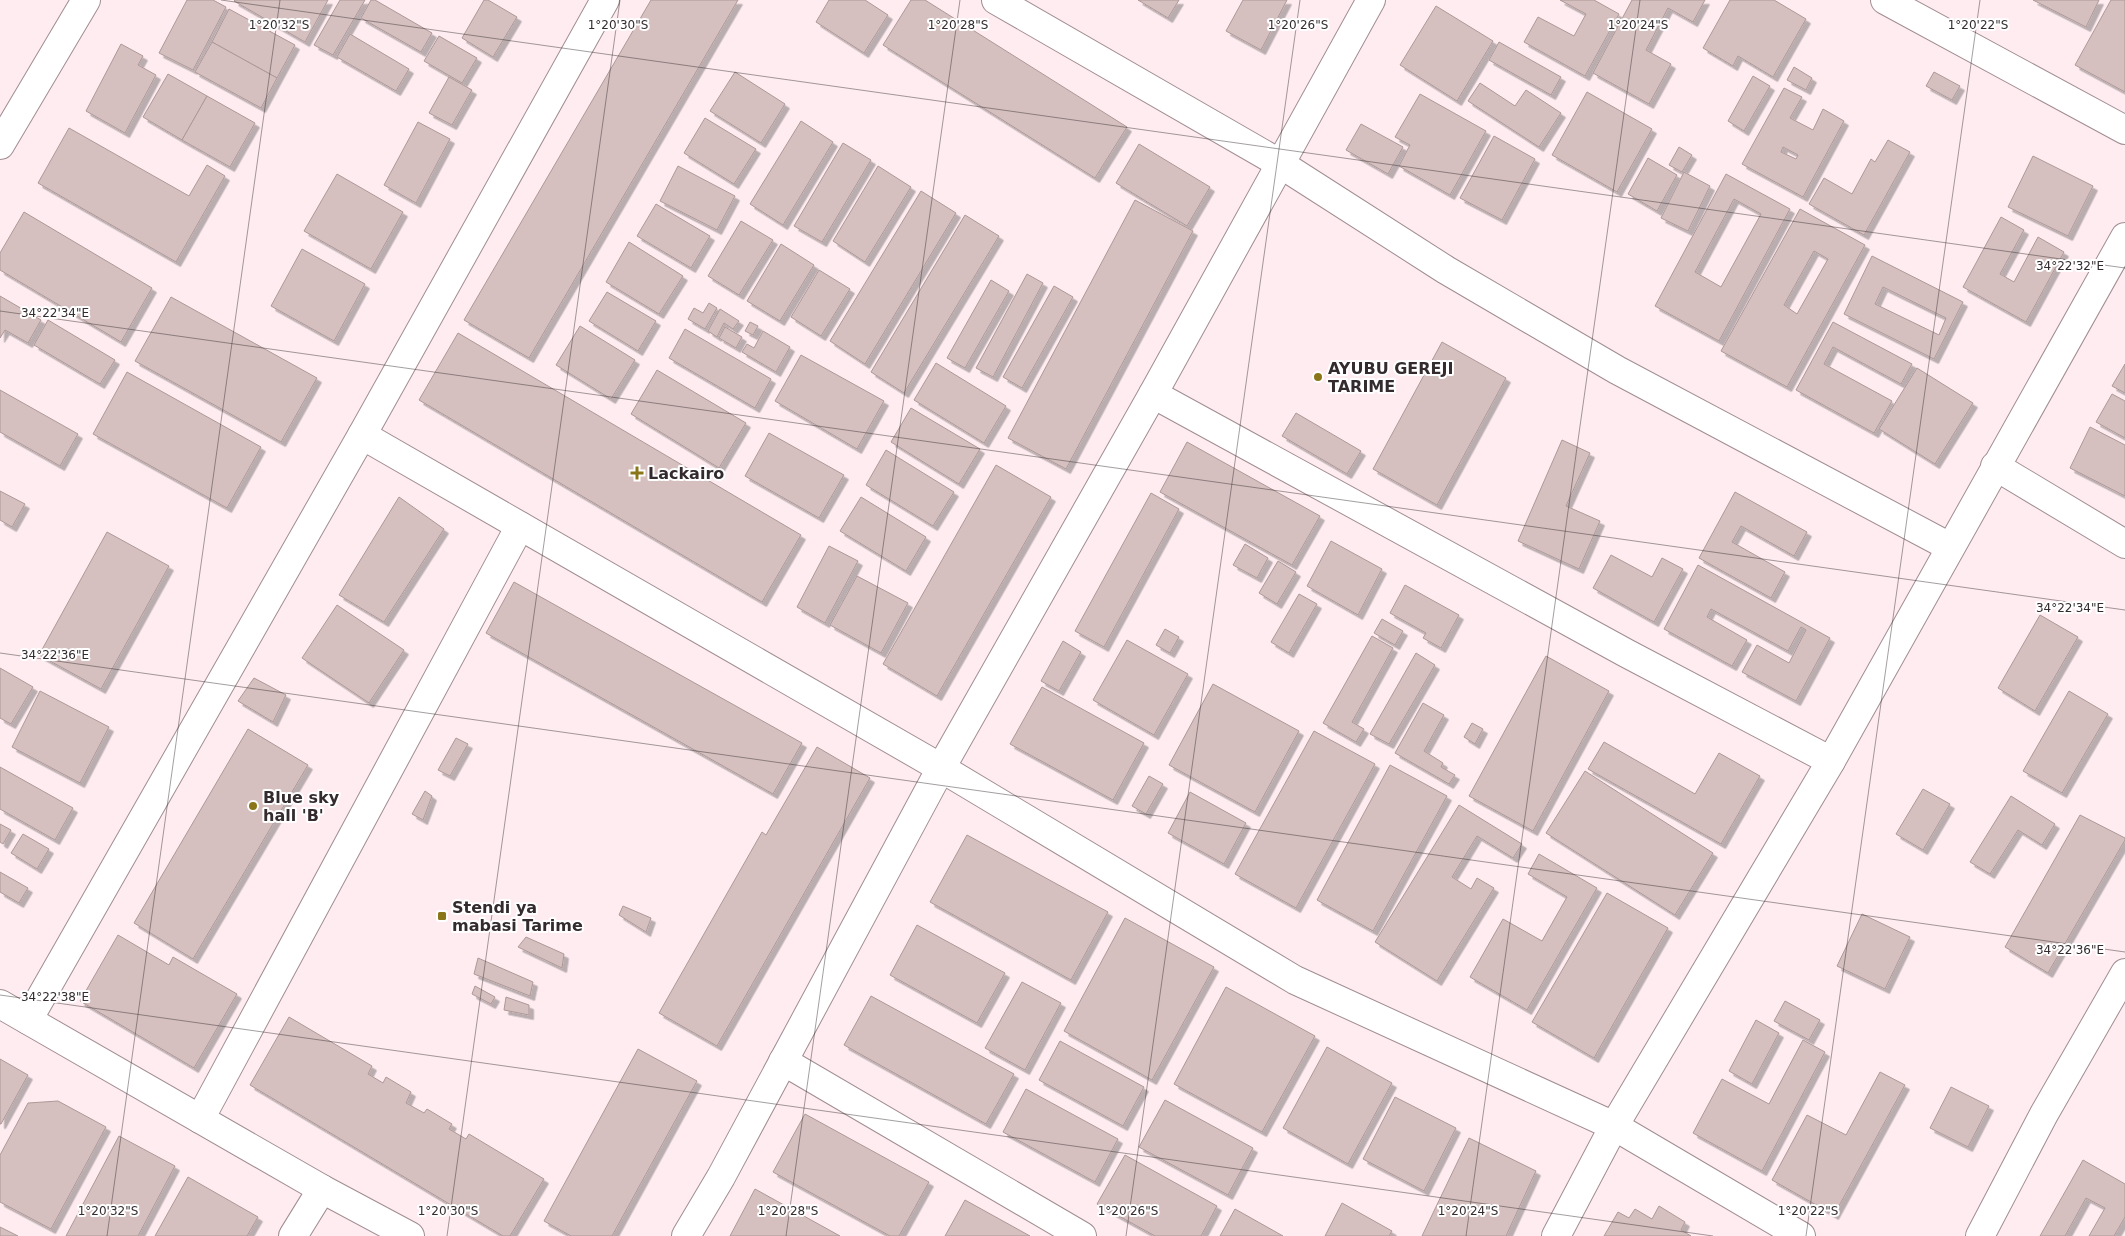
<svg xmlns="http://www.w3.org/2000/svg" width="2125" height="1236" font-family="'DejaVu Sans',sans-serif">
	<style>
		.building { fill: #d5c0bf; stroke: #ad9897; fill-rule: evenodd; filter: url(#shadow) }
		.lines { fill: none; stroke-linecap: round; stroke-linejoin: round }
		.minor-casing { stroke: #a18d91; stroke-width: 30 }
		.minor { stroke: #fff; stroke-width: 28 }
		.ticks { fill: none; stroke: #332b2d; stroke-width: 1; stroke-opacity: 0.45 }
		.poi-dot { fill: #8a7518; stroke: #fff; stroke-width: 2 }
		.labels { text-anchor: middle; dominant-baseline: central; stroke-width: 4; stroke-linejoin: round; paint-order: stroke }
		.poi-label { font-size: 16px; font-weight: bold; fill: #332b2d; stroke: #fff; text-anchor: start }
		.ticks-label { font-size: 12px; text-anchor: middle; fill: #332b2d; stroke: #fff; stroke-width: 4; stroke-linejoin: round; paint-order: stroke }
	</style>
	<defs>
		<filter id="shadow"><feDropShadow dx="4.5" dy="4.5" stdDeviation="0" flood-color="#0004"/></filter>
	</defs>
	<rect width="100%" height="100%" fill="#feecf0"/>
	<!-- building -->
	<g class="building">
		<path d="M187,0H213L226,7L193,70L159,53Z"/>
		<path d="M235,0H328L305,42L234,1Z"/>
		<path d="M340,0H365L333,55L314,45Z"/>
		<path d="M371,0H375L432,33L421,52L361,18Z"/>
		<path d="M484,0H488L517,17L493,57L462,38Z"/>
		<path d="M651,0H738L529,358L464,320Z"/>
		<path d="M829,0H865L888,15L864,53L816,22Z"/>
		<path d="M911,0H925L1127,127L1095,178L883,45Z"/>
		<path d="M1138,0H1179L1168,18Z"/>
		<path d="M1243,0H1287L1261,50L1226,31Z"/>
		<path d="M1560,0H1594L1619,14L1585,76L1524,42L1538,17L1574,36L1586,14Z"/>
		<path d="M1632,0H1705L1693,22L1668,8L1646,50L1671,64L1649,104L1593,73Z"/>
		<path d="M1730,0H1774L1806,19L1773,77L1738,56L1733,66L1703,48Z"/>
		<path d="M2033,0H2099L2086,27Z"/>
		<path d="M2111,0H2125V92L2075,65Z"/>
		<path d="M1436,6L1493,41L1457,101L1400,65Z"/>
		<path d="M229,9L295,45L277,78L212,42Z"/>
		<path d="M350,34L409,69L396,91L337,57Z"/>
		<path d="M439,36L477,58L462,83L424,61Z"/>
		<path d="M212,42L277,78L261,108L195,72Z"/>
		<path d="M1499,42L1561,77L1551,95L1489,60Z"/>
		<path d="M121,44L143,56L138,65L156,75L125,133L86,111Z"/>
		<path d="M1794,67L1812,78L1806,90L1787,80Z"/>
		<path d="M735,72L785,104L761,143L710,111Z"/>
		<path d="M1934,72L1960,86L1952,100L1926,86Z"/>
		<path d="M168,74L207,96L182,140L143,117Z"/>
		<path d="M1753,76L1770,86L1744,131L1728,121Z"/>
		<path d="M449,77L472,90L452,125L429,113Z"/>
		<path d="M1480,83L1515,106L1526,90L1561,113L1539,147L1468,101Z"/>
		<path d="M1784,88L1802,97L1790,118L1813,130L1823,109L1844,121L1803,197L1742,164ZM1783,147L1798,155L1796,159L1781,152Z"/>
		<path d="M1587,92L1652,129L1617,192L1552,155Z"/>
		<path d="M1420,94L1486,131L1450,195L1399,166L1410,145L1395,137Z"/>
		<path d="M207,96L255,123L230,167L182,140Z"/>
		<path d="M705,118L756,149L734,184L684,153Z"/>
		<path d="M801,121L833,142L783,225L750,204Z"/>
		<path d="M418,122L450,139L416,203L384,185Z"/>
		<path d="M1361,124L1403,147L1388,174L1346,150Z"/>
		<path d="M69,128L189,196L207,165L225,176L176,262L38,183Z"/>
		<path d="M1494,136L1535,159L1502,220L1460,198Z"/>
		<path d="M1888,140L1910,152L1864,235L1809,204L1824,178L1852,194L1871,159L1875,162Z"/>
		<path d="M843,143L871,160L822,242L794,226Z"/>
		<path d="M1139,144L1210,187L1187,226L1116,183Z"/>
		<path d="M1679,147L1692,155L1682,172L1669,165Z"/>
		<path d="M2033,156L2093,186L2068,236L2008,207Z"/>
		<path d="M1648,158L1677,175L1657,211L1628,194Z"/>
		<path d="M678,166L735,196L717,230L660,201Z"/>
		<path d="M878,166L911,187L865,262L833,241Z"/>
		<path d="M1684,172L1710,186L1688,231L1661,218Z"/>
		<path d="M337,174L403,212L371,269L304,231Z"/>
		<path d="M1726,174L1790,209L1719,341L1655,306ZM1734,199L1761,214L1721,287L1695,272Z"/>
		<path d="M921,191L956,213L865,364L830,341Z"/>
		<path d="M1135,200L1193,231L1066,469L1008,438Z"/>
		<path d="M656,204L710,236L691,268L637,236Z"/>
		<path d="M1800,209L1865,245L1787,387L1721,351ZM1814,251L1828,259L1797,314L1784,305Z"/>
		<path d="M24,212L152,288L121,342L0,270V253Z"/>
		<path d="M965,215L999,236L904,393L871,372Z"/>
		<path d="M2001,217L2024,230L2000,274L2014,282L2038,237L2064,252L2026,322L1963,287Z"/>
		<path d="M741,221L773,240L739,295L708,276Z"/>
		<path d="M629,242L683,276L659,314L606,282Z"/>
		<path d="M781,244L814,265L780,321L747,301Z"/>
		<path d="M302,249L365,284L334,341L271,306Z"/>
		<path d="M1872,256L1963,302L1934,359L1844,314ZM1883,287L1946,318L1939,335L1875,304Z"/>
		<path d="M819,270L850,289L821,336L791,317Z"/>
		<path d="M1027,274L1043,283L993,377L976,368Z"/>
		<path d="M991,280L1009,291L965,368L947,358Z"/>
		<path d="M1054,286L1073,297L1022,388L1003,377Z"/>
		<path d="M607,292L656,321L638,351L589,321Z"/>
		<path d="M0,296L41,320L28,343L5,330L0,338Z"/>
		<path d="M171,297L317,378L281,442L135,361Z"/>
		<path d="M709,303L717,308L705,329L688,319L694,308L703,313Z"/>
		<path d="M720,309L739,321L733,329L724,323L717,337L708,331Z"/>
		<path d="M48,320L115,360L100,384L34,345Z"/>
		<path d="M750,322L758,326L753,335L745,331Z"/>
		<path d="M1833,322L1912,364L1901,384L1833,347L1824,364L1892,401L1874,433L1796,390Z"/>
		<path d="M580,326L635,360L611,399L556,365Z"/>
		<path d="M725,327L742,337L736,348L719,338Z"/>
		<path d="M685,329L771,379L755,408L669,358Z"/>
		<path d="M763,331L790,347L776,372L742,352L747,344L754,348Z"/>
		<path d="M458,333L801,535L762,602L419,400Z"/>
		<path d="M1442,342L1506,378L1437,505L1373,469Z"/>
		<path d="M801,355L884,401L857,449L775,401Z"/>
		<path d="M936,363L1006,406L984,443L914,400Z"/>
		<path d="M2125,364V393L2112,386Z"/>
		<path d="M1917,368L1973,403L1935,464L1879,429Z"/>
		<path d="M657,370L746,423L719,468L631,414Z"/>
		<path d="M127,372L261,447L227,508L93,434Z"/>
		<path d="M0,390L78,434L60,466L0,432Z"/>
		<path d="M2112,394L2125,401V438L2096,422Z"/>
		<path d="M911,408L980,449L959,484L891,442Z"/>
		<path d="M1296,413L1361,451L1347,474L1282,436Z"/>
		<path d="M2090,427L2125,445V496L2070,468Z"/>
		<path d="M769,433L844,475L819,518L745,476Z"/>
		<path d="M1562,440L1590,453L1566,506L1600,521L1579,569L1518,541Z"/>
		<path d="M1187,442L1320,516L1292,565L1160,492Z"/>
		<path d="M886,450L954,492L933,526L866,485Z"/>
		<path d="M996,465L1051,497L937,696L883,664Z"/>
		<path d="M0,491L25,504L12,527L0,520Z"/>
		<path d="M1735,492L1807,532L1794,556L1741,526L1732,542L1785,572L1771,598L1699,558Z"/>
		<path d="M1151,493L1179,509L1104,647L1075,631Z"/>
		<path d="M399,497L444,529L384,622L339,595Z"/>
		<path d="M861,497L926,537L906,571L840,531Z"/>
		<path d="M107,532L169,566L101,689L39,655Z"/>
		<path d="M1331,541L1382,569L1358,615L1307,586Z"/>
		<path d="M1245,544L1268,558L1257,578L1233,565Z"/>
		<path d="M829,546L858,561L825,623L797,607Z"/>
		<path d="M1611,555L1652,577L1662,558L1683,569L1654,622L1593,588Z"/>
		<path d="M1278,561L1296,572L1277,604L1259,593Z"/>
		<path d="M1698,565L1830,638L1796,701L1742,672L1757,645L1789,663L1806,630L1801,627L1788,651L1711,609L1707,617L1747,640L1732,666L1664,629Z"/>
		<path d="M857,576L908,603L881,653L830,625Z"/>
		<path d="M514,582L802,743L773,794L486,633Z"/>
		<path d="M1405,585L1459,615L1441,648L1423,638L1426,633L1390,613Z"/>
		<path d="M1299,594L1317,604L1289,653L1271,642Z"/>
		<path d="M337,605L404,650L369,703L302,658Z"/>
		<path d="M2040,615L2078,637L2035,711L1998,688Z"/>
		<path d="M1382,619L1403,631L1395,645L1374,633Z"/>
		<path d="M1165,629L1179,637L1170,653L1156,645Z"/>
		<path d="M1372,636L1393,648L1352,722L1364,729L1356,742L1323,723Z"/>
		<path d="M1127,640L1188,674L1154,735L1093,700Z"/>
		<path d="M1063,641L1081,652L1059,691L1041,681Z"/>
		<path d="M1416,653L1435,665L1389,744L1370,734Z"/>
		<path d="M1546,656L1609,691L1533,831L1469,796Z"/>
		<path d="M0,668L33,687L11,724L0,718Z"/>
		<path d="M254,678L286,695L273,722L238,701Z"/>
		<path d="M1213,684L1299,731L1255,812L1169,765Z"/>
		<path d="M1042,687L1144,743L1113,800L1010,744Z"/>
		<path d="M40,691L109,727L80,783L12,747Z"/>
		<path d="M2069,691L2108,714L2062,793L2023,771Z"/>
		<path d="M1423,703L1444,715L1424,751L1443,763L1441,767L1455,775L1449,784L1395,753Z"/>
		<path d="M1472,723L1483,729L1475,744L1464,737Z"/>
		<path d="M248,729L308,765L193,959L134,923Z"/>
		<path d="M1314,731L1375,764L1296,908L1235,874Z"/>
		<path d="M456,738L468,744L450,776L438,770Z"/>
		<path d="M1604,742L1695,794L1719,753L1760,776L1721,844L1588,769Z"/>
		<path d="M817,747L870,778L717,1046L659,1013L762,832L766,835Z"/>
		<path d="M1390,765L1447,796L1373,931L1317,900Z"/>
		<path d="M0,767L73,808L55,840L0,809Z"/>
		<path d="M1585,771L1713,853L1675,915L1546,833Z"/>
		<path d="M1149,776L1163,784L1146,814L1132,806Z"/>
		<path d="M1923,789L1950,804L1923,850L1896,834Z"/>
		<path d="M425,791L432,796L423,820L412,814Z"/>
		<path d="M1190,792L1246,823L1224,864L1168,833Z"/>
		<path d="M2011,796L2055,824L2042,845L2018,830L1990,874L1970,862Z"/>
		<path d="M1459,805L1522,844L1513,858L1477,836L1452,877L1471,889L1477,878L1494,888L1437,981L1375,942Z"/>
		<path d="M2080,815L2125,838V840L2048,973L2005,947Z"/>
		<path d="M0,824L11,830L3,844L0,842Z"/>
		<path d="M23,834L49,849L37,869L11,853Z"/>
		<path d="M967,835L1108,912L1071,980L930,902Z"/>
		<path d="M1539,854L1597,888L1527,1010L1470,977L1503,919L1542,941L1567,897L1528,874Z"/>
		<path d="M0,872L28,888L19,903L0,892Z"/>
		<path d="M1607,893L1668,928L1594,1058L1532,1022Z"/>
		<path d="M623,906L651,918L646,932L619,915Z"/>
		<path d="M1862,914L1910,937L1885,989L1837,966Z"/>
		<path d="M1125,918L1214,967L1152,1080L1064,1031Z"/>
		<path d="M917,925L1005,973L977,1023L890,975Z"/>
		<path d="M118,935L169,965L173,957L237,994L194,1068L80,1001Z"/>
		<path d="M526,937L564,954L562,968L518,947Z"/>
		<path d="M478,958L533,982L530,996L474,974Z"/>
		<path d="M1022,982L1061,1003L1025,1070L985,1048Z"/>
		<path d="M475,986L495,997L491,1004L472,994Z"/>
		<path d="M1226,987L1315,1036L1262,1132L1174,1084Z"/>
		<path d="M871,996L1014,1074L986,1124L844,1045Z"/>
		<path d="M506,997L529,1005V1015L504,1010Z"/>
		<path d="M1785,1001L1820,1020L1809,1040L1774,1021Z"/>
		<path d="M289,1017L372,1066L368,1074L383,1083L386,1077L411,1092L406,1103L424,1113L427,1109L452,1124L449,1129L466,1139L469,1134L544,1179L510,1236H503L250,1085Z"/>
		<path d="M1756,1020L1779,1033L1752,1084L1729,1071Z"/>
		<path d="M1803,1040L1825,1052L1762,1171L1693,1133L1722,1079L1769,1104Z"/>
		<path d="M1060,1041L1144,1087L1123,1126L1039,1080Z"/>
		<path d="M1327,1047L1392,1083L1348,1164L1283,1128Z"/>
		<path d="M638,1049L697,1081L612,1236H571L544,1221Z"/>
		<path d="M0,1059L28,1075L1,1124H0Z"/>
		<path d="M1880,1072L1905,1085L1834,1215L1772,1180L1807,1115L1846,1135Z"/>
		<path d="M1951,1087L1989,1106L1968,1147L1930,1128Z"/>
		<path d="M1026,1089L1118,1139L1095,1182L1003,1132Z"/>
		<path d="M1395,1097L1456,1128L1424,1191L1363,1159Z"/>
		<path d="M1165,1100L1253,1148L1228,1195L1139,1147Z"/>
		<path d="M58,1101L106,1127L51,1229L0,1202V1155L28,1103Z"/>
		<path d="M805,1114L929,1182L899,1236H890L773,1172Z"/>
		<path d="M119,1136L175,1166L138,1236H66Z"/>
		<path d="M1469,1138L1536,1171L1506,1236H1422Z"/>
		<path d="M1125,1155L1217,1206L1201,1236H1155L1097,1204Z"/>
		<path d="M2083,1160L2125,1184V1217L2114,1236H2089L2105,1208L2086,1198L2065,1236H2040Z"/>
		<path d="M188,1177L258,1217L247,1236H155Z"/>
		<path d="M755,1189L840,1236H730Z"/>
		<path d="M965,1200L1030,1236H945Z"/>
		<path d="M1342,1203L1392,1231L1389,1236H1325Z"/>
		<path d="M1659,1206L1685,1222L1681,1230L1691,1236H1604L1618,1212L1629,1218L1635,1209L1652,1219Z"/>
		<path d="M1235,1209L1283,1236H1220Z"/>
		<path d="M0,1227L18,1236H0Z"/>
	</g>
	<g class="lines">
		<defs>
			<g id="minor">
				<path d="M996,0L1279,163L1446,270L1617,370L1950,547"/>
				<path d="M1885,0L2125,130"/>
				<path d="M0,145L86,0"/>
				<path d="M1153,394L1626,653L1831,761"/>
				<path d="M362,435L941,768L1295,980L1614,1126L1801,1236"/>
				<path d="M1995,466L2125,544"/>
				<path d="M0,1004L322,1189L410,1236"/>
				<path d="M28,1020L362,435L605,0"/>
				<path d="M783,1061L1082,1236"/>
				<path d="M200,1119L520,526"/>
				<path d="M293,1236L322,1189"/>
				<path d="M686,1236L721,1177L941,768L1153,394L1371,0"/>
				<path d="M1556,1236L1614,1126L1831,761L2125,237"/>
				<path d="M1980,1236L2044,1114L2125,973"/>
			</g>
		</defs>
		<!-- minor casing -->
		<use href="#minor" class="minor-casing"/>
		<!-- minor -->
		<use href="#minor" class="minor"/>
	</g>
	<!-- ticks -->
	<path class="ticks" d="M221,0L2125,268M0,311L2125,610M0,653L2125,952M0,995L1713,1236M107,1236L280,0M447,1236L620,0M786,1236L960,0M1126,1236L1300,0M1466,1236L1640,0M1806,1236L1980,0"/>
	<!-- markers -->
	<g class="poi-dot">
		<circle cx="1318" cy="377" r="5"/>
		<path d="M634.5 465.5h5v5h5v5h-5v5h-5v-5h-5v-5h5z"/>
		<circle cx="253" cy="806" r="5"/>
		<rect x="437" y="911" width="10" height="10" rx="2.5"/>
	</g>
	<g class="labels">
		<!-- poi labels -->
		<g class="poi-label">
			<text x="1328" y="368">AYUBU GEREJI<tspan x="1328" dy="18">TARIME</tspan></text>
			<text x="648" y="473">Lackairo</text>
			<text x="263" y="797">Blue sky<tspan x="263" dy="18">hall 'B'</tspan></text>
			<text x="452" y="907">Stendi ya<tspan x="452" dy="18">mabasi Tarime</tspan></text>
		</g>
	</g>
	<g class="ticks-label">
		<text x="279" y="29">1°20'32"S</text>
		<text x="618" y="29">1°20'30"S</text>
		<text x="958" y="29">1°20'28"S</text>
		<text x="1298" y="29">1°20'26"S</text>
		<text x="1638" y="29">1°20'24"S</text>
		<text x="1978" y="29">1°20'22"S</text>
		<text x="2070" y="270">34°22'32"E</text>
		<text x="55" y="317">34°22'34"E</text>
		<text x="2070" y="612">34°22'34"E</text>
		<text x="55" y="659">34°22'36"E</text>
		<text x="2070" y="954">34°22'36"E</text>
		<text x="55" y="1001">34°22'38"E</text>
		<text x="108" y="1215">1°20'32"S</text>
		<text x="448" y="1215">1°20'30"S</text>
		<text x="788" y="1215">1°20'28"S</text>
		<text x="1128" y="1215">1°20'26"S</text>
		<text x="1468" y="1215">1°20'24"S</text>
		<text x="1808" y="1215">1°20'22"S</text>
	</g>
</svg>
